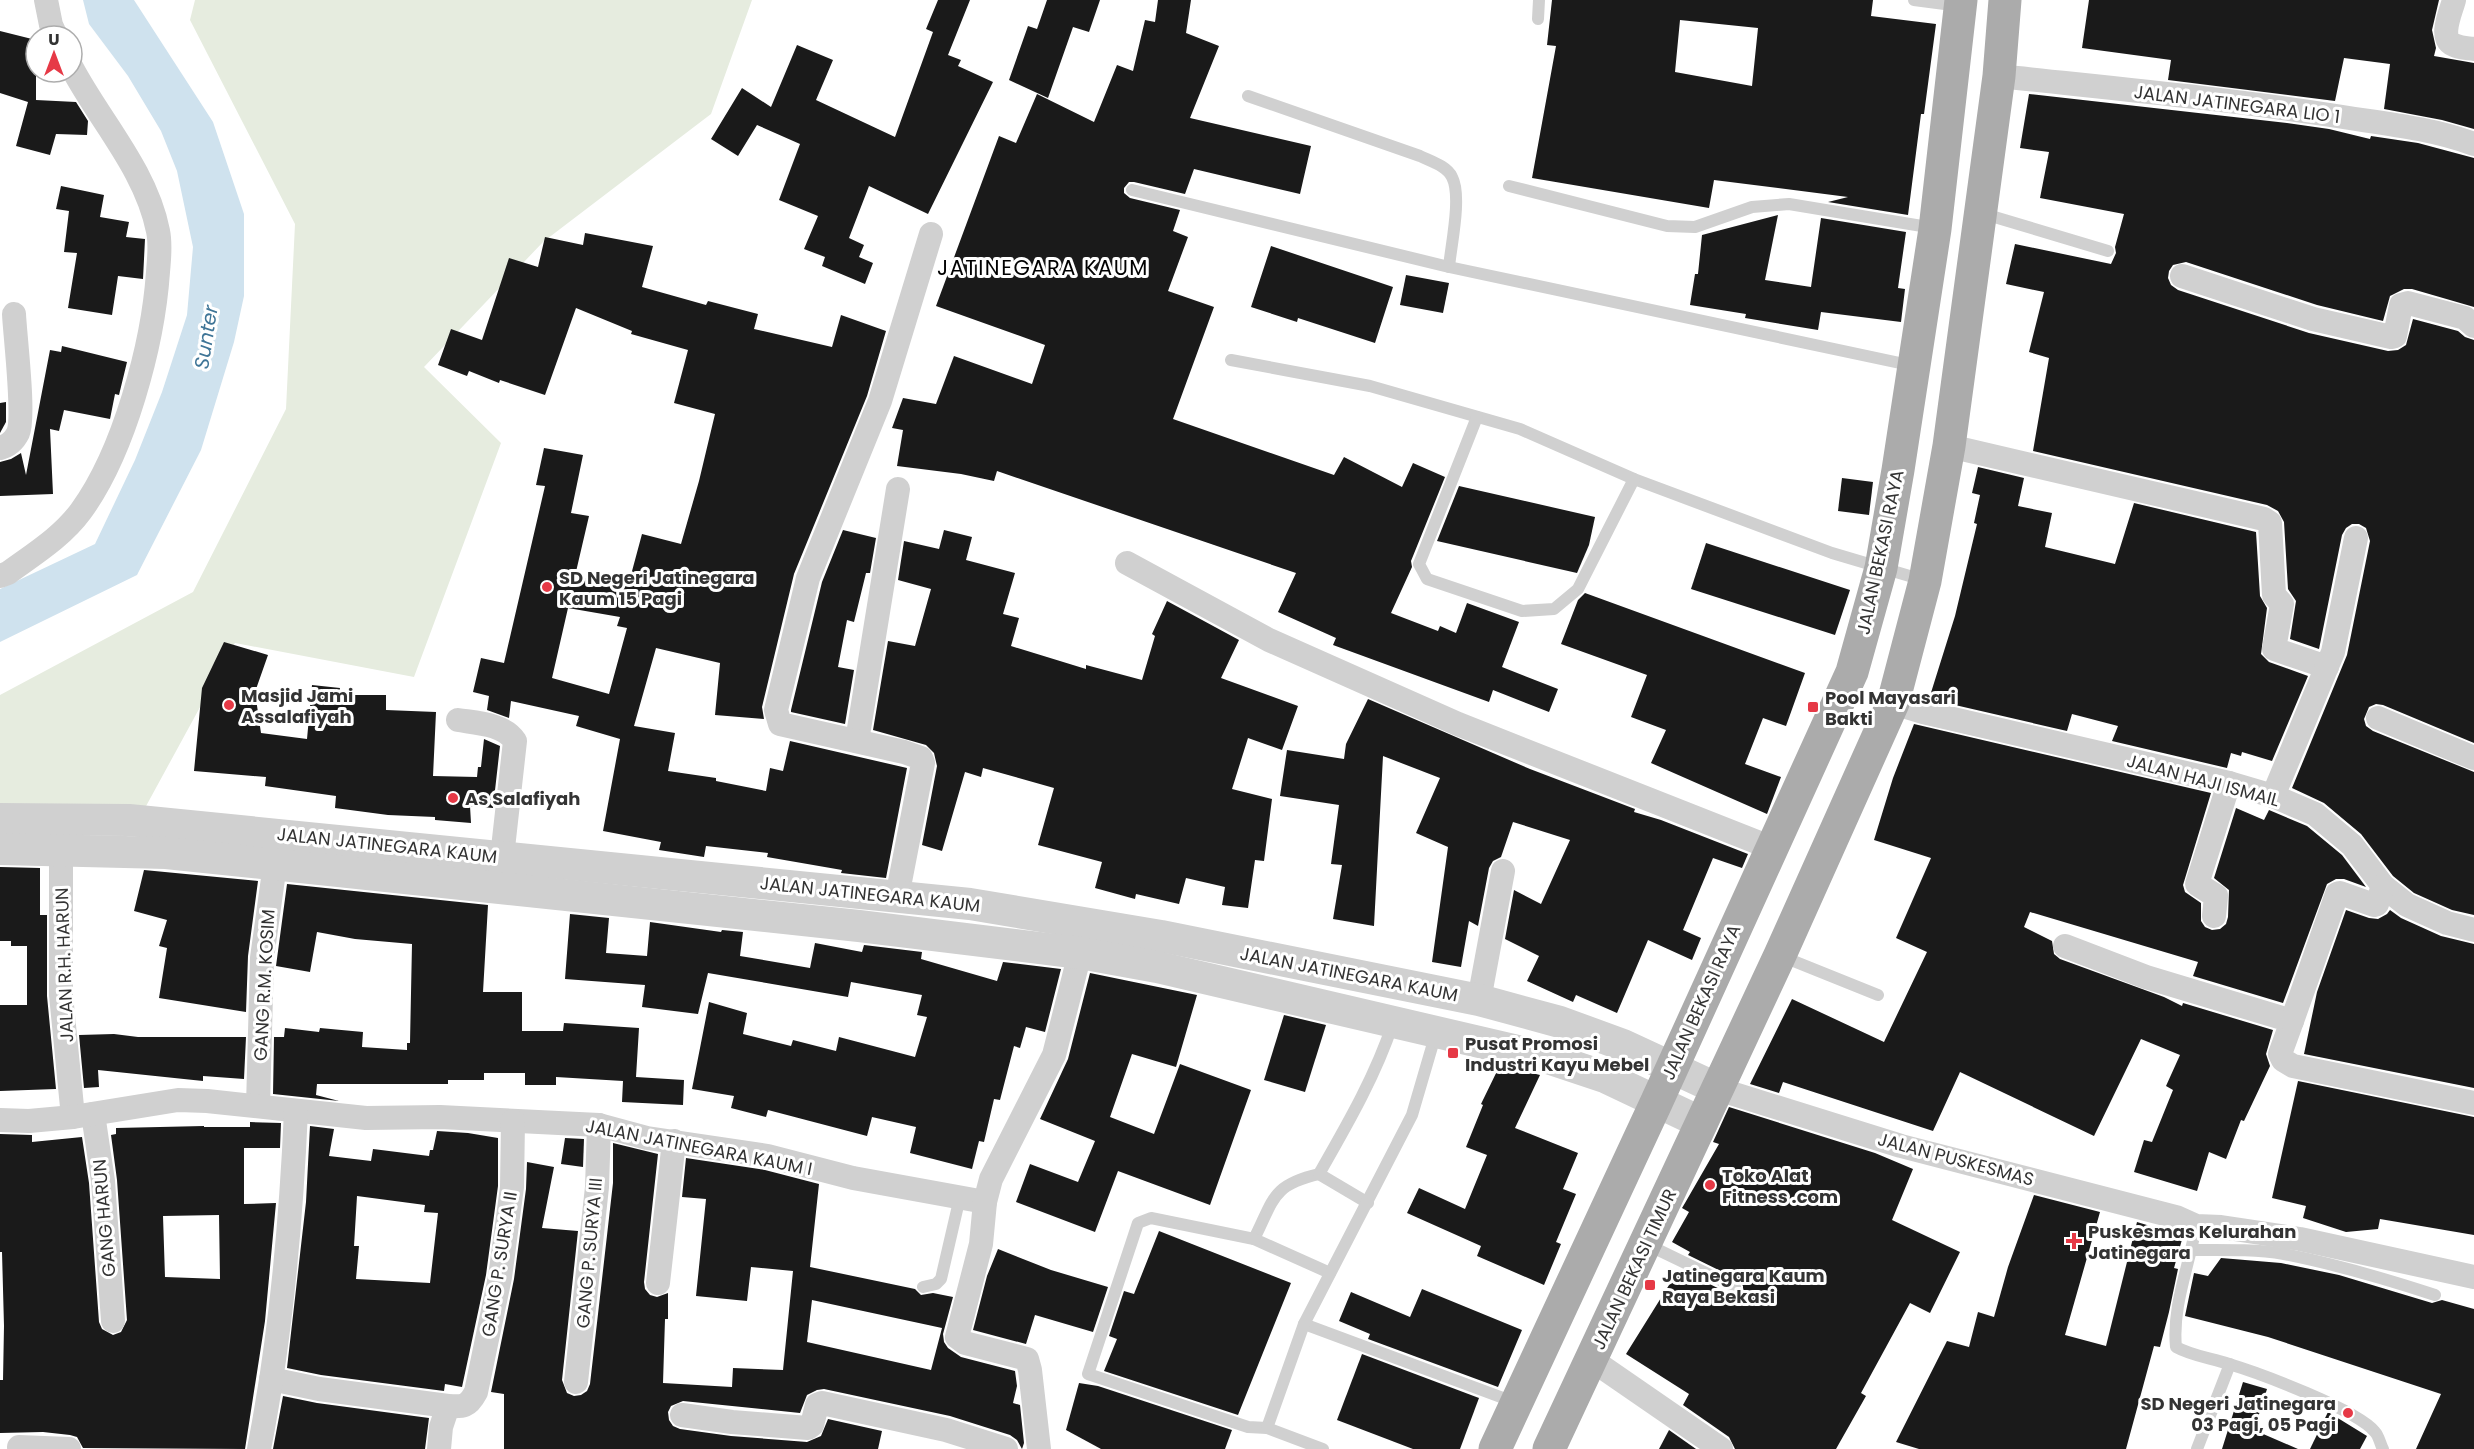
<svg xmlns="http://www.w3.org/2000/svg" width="2474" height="1449" font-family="Poppins,sans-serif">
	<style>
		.green { fill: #e6ecdf }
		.water { fill: #cfe2ee }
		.building { fill: #1a1a1a; fill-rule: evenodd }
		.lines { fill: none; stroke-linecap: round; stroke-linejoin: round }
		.service { stroke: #d0d0d0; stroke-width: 12 }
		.minor { stroke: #d0d0d0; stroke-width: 24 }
		.tertiary { stroke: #d0d0d0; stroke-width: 32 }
		.primary { stroke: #ababab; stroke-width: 33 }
		.poi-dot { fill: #e63946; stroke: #fff; stroke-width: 2 }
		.labels { text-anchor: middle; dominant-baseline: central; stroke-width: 6; stroke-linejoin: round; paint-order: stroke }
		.street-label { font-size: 18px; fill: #333; stroke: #fff }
		.poi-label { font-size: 18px; font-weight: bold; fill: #333; stroke: #fff; text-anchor: start }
		.water-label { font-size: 20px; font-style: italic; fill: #3f7597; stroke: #fff }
		.quarter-label { font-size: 21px; letter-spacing: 1.5px; fill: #000; stroke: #fff }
	</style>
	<rect width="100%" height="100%" fill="#fff"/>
	<!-- green -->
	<path class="green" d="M195,0H752L711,114L543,242L424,367L501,443L414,677L235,643L139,819L0,814V695L193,592L286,409L295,224L190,20Z"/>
	<!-- water -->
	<path class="water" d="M83,0H134L213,122L244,214V296L234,342L201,450L137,575L0,642V589L95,544L135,460L162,392L187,315L193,247L177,171L161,131L128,76L89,24Z"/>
	<!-- building -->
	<g class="building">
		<path d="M938,0H970L948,55L961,60L958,66L993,82L928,214L869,186L849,238L864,245L859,257L873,263L865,284L822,266L825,257L804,249L818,216L779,200L800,144L757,125L738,156L711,139L742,88L771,107L797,45L833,60L816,100L895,137L933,32L926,29Z"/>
		<path d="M1047,0H1100L1089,32L1073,27L1048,98L1009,80L1028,26L1037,29Z"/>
		<path d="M1158,0H1191L1186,33L1219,46L1190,118L1311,146L1300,194L1194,169L1185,194L1134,182H1129L1124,188V193L1130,198L1180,210L1173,231L1188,237L1168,291L1214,307L1173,419L1334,475L1344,457L1402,487L1413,463L1445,477L1411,561L1412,567L1391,613L1438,631L1440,626L1456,633L1467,603L1519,622L1502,667L1558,689L1549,712L1493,690L1489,702L1333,645L1336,638L1278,612L1296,573L997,471L994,481L961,474L897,466L903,430L892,428L903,398L936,404L954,356L1032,384L1045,345L936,306L999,136L1016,143L1037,94L1094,122L1117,65L1133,71L1145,20L1155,22Z"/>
		<path d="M1552,0H1873L1871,16L1936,24L1924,114H1921L1908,215L1828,202L1848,197L1714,180L1709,208L1532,178L1556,46L1547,45ZM1680,20L1758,28L1752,86L1675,72Z"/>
		<path d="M2089,0H2439L2432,30L2436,48L2434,56L2474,63V129L2442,120L2384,109L2390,64L2344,58L2335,101L2168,80L2171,60L2082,48Z"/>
		<path d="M0,31L36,40V100L76,102L88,121L87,135L56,134L50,155L16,146L28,102L0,93Z"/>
		<path d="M2029,94L2287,123L2329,129L2370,139L2371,136L2418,143L2474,158V307L2412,289H2404L2390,296L2383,321L2317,305L2186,262L2173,265L2169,271L2168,278L2171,285L2178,290L2309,333L2388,351L2398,350L2406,345L2413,319L2458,331L2465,337L2474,340V743L2383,705L2376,704L2369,707L2364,719L2366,726L2373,731L2474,772V915L2452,910L2414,893L2393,876L2361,834L2324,803L2292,788L2347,655L2370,541L2366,528L2359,524H2352L2346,528L2342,535L2319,649L2290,639L2296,601L2288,589L2284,522L2278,511L2267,505L2033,451L2049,358L2029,352L2044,292L2006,284L2015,244L2111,264L2116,253L2115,247L2124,214L2040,198L2049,152L2020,148Z"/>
		<path d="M61,186L104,195L100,217L129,222L126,237L145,239L143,279L118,276L112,315L68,308L77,253L64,252L69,211L56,209Z"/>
		<path d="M1778,215L1765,280L1811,287L1821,218L1906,232L1898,288L1905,289L1901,322L1821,312L1818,330L1745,318L1746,314L1690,305L1695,274H1698L1702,235Z"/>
		<path d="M585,233L653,246L642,287L706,305L708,301L758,314L754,329L832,347L841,315L886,331L867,396L794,574L762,707L764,719L715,715L720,663L656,648L634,726L675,733L668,771L716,778V781L766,791L770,768L783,771L790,741L907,768L886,878L841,873L842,870L767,857L768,853L706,846L704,857L659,850L661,842L603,831L620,739L576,726L579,716L511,701L509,718L487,710L489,696L473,692L481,658L504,663L545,486L536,485L544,448L583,455L571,513L589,516L575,576L628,586L642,534L681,544L699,481L715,414L674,403L688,350L631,334L632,331L576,308L545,395L500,380L499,383L469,371L467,376L438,365L451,329L482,340L509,258L538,267L545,237L583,245ZM568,608L620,617L617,626L627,628L609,694L552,678Z"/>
		<path d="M1271,246L1393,287L1375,343L1298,318L1297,322L1251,307Z"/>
		<path d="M1406,275L1449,283L1443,313L1400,305Z"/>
		<path d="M62,346L127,362L119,395L115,394L110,419L64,410L59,431L50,429L53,494L0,496V462L11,459L21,453L26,475L50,350L61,352Z"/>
		<path d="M6,402V422L0,433V403Z"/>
		<path d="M1978,467L2024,478L2018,506L2052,513L2045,547L2115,564L2134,503L2256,532L2260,596L2267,608L2261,654L2269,662L2308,676L2272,761L2242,752L2241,756L2231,753L2227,768L2112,741L2118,726L2072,714L2067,731L1929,699L1955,616L1977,524L1974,523L1980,495L1972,493Z"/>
		<path d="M1842,478L1873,482L1869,515L1838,511Z"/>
		<path d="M1459,486L1595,517L1589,545L1577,573L1437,541Z"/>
		<path d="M843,530L876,538L870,573H866L854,622L847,620L838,667L854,670L845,724L791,712V710L822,582Z"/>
		<path d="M944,530L972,537L966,560L1015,573L1003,614L1019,618L1011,646L1086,669V665L1142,680L1155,636L1152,634L1167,601L1239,640L1221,678L1298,706L1282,750L1248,738L1232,789L1272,799L1264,861L1255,860L1248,908L1222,905L1225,887L1186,878L1179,904L1136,894L1135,899L1095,888L1102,862L1038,845L1054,788L983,768L981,777L965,772L942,851L922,845L937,766L934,753L926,745L873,730L888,641L915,646L931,589L898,580L904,541L939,549Z"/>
		<path d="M1706,543L1850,590L1835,635L1691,589Z"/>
		<path d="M1585,593L1805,673L1786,726L1763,718L1745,764L1781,777L1767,814L1651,763L1666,730L1631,717L1647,675L1561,644L1578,600Z"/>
		<path d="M224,642L268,655L255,692L261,733L307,739L312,685L340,688L339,695H386V710L436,712L433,776L477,777L478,767H481L484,739L500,746L493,808L470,806L471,823L435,820V817L388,815L335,808L336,796L265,786L266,777L194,771L202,688Z"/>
		<path d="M1368,699L1530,769L1635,809L1634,812L1661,820L1748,854L1742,868L1713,858L1683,930L1701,938L1692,960L1648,940L1617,1013L1576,995L1573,1002L1527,981L1539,956L1505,939L1514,890L1541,904L1570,840L1513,822L1501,857L1493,861L1489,868L1478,926L1469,921L1461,967L1432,962L1448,847L1416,833L1440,778L1383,756L1374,926L1333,919L1342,865L1331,864L1339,805L1280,796L1287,750L1344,759L1346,744Z"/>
		<path d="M1914,724L2211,793L2183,885L2185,892L2201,903V921L2205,927L2212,930L2220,929L2226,924L2228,917L2229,890L2214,878L2236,808L2264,820L2269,810L2307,826L2342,855L2366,887L2344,879H2336L2327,884L2283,1003L2193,976L2198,962L2030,912L2024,927L2052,941L2054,954L2060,959L2164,997L2182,1006L2183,1003L2273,1030L2266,1054L2270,1066L2244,1121L2241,1120L2226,1159L2209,1152L2197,1191L2134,1172L2144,1140L2152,1142L2173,1090L2166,1086L2180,1055L2141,1039L2094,1136L1960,1072L1933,1131L1783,1082L1779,1093L1750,1084L1792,999L1884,1042L1927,952L1896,938L1931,858L1874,840L1893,778Z"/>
		<path d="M0,867L40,868V915H47V996L56,1089L0,1091V1005H27V946H11V941H0Z"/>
		<path d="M144,870L258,881L248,956L246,1012L159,998L167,948L159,946L167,920L134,911Z"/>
		<path d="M287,884L488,905L483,992H522V1031H563L564,1023L639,1028L636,1077L684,1080L683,1105L622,1102L623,1081L556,1077V1085H525V1073H484V1080H448V1084H317L316,1095L339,1101L273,1094L274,1037H284L285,1028L319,1032L320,1028L363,1032L362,1047L407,1050V1043H410L412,944L355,939L317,932L310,972L276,966Z"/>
		<path d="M2346,910L2369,918L2378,919L2387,914L2390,910L2401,918L2441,936L2474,944V1088L2304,1054L2317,992Z"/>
		<path d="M570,914L609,918L606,953L647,956L650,922L721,932L722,930L743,932L740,956L810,968L815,943L862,952L864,945L922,952L921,959L997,981L1003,962L1061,969L1045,1032L1026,1027L1020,1048L1014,1046L1000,1100L994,1099L984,1142L979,1141L972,1169L910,1153L916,1127L872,1117L867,1136L768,1110L766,1117L731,1108L734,1096L692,1089L709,1002L747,1013L743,1034L791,1046L793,1040L836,1051L839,1037L915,1057L927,1017L917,1015L922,995L851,982L848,997L708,973L698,1014L642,1007L645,985L565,979Z"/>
		<path d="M1090,973L1197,995L1176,1067L1132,1054L1110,1117L1154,1134L1180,1064L1251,1090L1210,1205L1118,1171L1095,1232L1016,1202L1030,1164L1078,1182L1095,1141L1040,1119L1068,1059Z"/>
		<path d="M1284,1015L1326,1025L1305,1092L1264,1080Z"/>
		<path d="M114,1034L138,1037H246L244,1079L203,1076V1081L98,1070L99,1087L84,1088L79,1035Z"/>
		<path d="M1500,1065L1540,1075L1515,1128L1578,1153L1563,1189L1576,1194L1556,1242L1561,1244L1544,1285L1477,1256L1481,1246L1407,1213L1419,1188L1465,1209L1487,1155L1466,1147L1483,1105L1481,1104Z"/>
		<path d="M2298,1081L2474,1117V1235L2380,1219L2378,1229L2346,1232L2303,1218L2306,1206L2272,1198Z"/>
		<path d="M1729,1107L1875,1153L1913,1169L1892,1220L1960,1252L1930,1313L1910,1303L1861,1393L1866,1396L1836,1449H1735L1729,1437L1683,1405L1689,1394L1626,1354L1679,1269L1732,1295L1739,1294L1743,1290V1286L1739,1280L1688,1255L1690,1252L1672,1242L1689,1212L1682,1208L1685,1203L1719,1144L1713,1142Z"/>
		<path d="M250,1122L281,1123L280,1148H244V1204L276,1203L265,1321L245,1449L83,1448L77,1437L70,1435L43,1432L0,1433V1380H3L4,1326L2,1252H0V1134L32,1135V1142L82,1137L89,1183L99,1322L102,1329L113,1335L121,1332L127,1320L117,1180L111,1135L116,1134V1128L204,1126V1127H250ZM219,1215L220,1279L165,1277L163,1216Z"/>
		<path d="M310,1126L334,1129L329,1156L371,1161L373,1149L429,1156L430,1150H433L437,1131L468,1133L498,1138V1186L486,1275L462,1387L445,1384L444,1391L321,1375L287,1368L306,1202ZM357,1196L425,1205L424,1212L438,1213L430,1283L356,1279L359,1246H354Z"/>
		<path d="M565,1138L584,1139L583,1167L561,1164Z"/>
		<path d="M613,1143L658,1154L644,1282L645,1289L650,1295L657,1297L668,1293V1319H665L663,1383L732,1387L733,1368L783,1370L793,1271L751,1267L747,1301L696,1296L706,1199L682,1197L686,1158L765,1170L819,1184L810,1267L915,1289L921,1295L933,1293L953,1297L943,1334L944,1342L948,1348L961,1357L1015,1371L1017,1386L1013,1403L1020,1405L1024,1443L1022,1449L1017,1440L1010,1435L950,1416L824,1389L817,1390L807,1395L800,1413L683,1401L671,1406L668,1412L669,1420L673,1426L680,1429L731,1436L807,1442L821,1436L828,1419L882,1431L878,1449H504V1394L491,1392L514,1279L526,1189L527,1162L554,1167L542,1228L578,1231L562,1380L567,1393L574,1396L581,1395L587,1391L590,1384L613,1183ZM812,1300L942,1328L931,1370L807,1342Z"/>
		<path d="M2034,1195L2100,1212L2065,1335L2106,1346L2137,1222L2183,1236L2174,1268L2178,1269L2169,1312L2160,1347L2154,1346L2126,1449H1919L1896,1442L1947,1341L1969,1347L1978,1312L1994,1317L2008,1267Z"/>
		<path d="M1159,1231L1291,1283L1238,1415L1104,1371L1117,1339L1109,1336L1124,1291L1134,1294Z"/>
		<path d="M998,1249L1051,1270L1108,1287L1093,1332L1035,1315L1026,1344L973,1330L987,1276Z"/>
		<path d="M2221,1258L2281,1263L2339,1275L2432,1303L2442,1300L2474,1309V1449H2416L2441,1394L2268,1337L2185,1316L2194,1273L2208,1276Z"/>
		<path d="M1422,1289L1522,1330L1498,1387L1368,1339L1370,1334L1339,1321L1351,1292L1410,1317Z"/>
		<path d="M1362,1354L1479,1398L1460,1449H1413L1337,1420Z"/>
		<path d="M2243,1382L2267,1389L2254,1430L2298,1449H2222Z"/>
		<path d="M1079,1383L1098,1386L1232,1430L1225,1449H1101L1066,1430Z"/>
		<path d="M283,1396L317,1403L429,1418L425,1449H273Z"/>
		<path d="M2328,1412L2367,1436L2360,1449H2310Z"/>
		<path d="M1669,1430L1696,1449H1659Z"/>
	</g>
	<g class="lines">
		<!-- service -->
		<g class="service">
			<path d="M1914,0L1960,6"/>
			<path d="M1538,19L1539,0"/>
			<path d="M1248,96L1420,156C1430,161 1447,166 1452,177C1462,196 1451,245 1449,267"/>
			<path d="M1509,186L1667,226L1695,227L1752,207L1789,204L1934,228"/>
			<path d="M1132,190L1449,267L1914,366"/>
			<path d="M1981,213L2108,251"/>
			<path d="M1231,360L1370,386L1520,429L1634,479L1832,553L1923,580"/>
			<path d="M1477,417L1419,564L1427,579L1522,611L1554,609L1578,589L1634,479"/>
			<path d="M1781,956L1878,995"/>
			<path d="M1319,1174C1271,1185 1274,1200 1254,1239L1330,1273"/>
			<path d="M1368,1203L1319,1174C1347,1125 1375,1077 1393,1023"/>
			<path d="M2196,1226C2189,1267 2172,1306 2176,1347C2192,1356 2211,1358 2229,1364C2259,1373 2358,1410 2375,1432C2379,1436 2380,1444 2383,1449"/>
			<path d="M1254,1239L1151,1218L1138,1223L1088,1374L1248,1427L1267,1428"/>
			<path d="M1646,1244L1735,1287"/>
			<path d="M2192,1250C2222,1250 2254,1249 2284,1254C2335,1264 2386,1279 2435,1295"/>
			<path d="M923,1287L936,1284L941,1279L960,1197"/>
			<path d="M1304,1324L1514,1402"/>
			<path d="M1323,1449L1267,1428L1304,1324L1412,1115L1436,1033"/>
			<path d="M2197,1449L2230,1364"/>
		</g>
		<!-- minor -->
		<g class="minor">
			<path d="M46,0L51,25L56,36"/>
			<path d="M2454,0C2451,12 2438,39 2454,45C2460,48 2468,48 2474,49"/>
			<path d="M1999,76C2109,88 2220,98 2330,115C2378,123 2428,127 2474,144"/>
			<path d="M2182,276L2313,319L2391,337L2395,336L2401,305L2408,303L2465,318L2474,326"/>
			<path d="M1949,446L2264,519L2270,523L2274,595L2282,604L2274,649L2327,667"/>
			<path d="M0,448C8,446 14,441 18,433C25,417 15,336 14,314"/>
			<path d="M1127,563L1269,640L1458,724L1772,848"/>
			<path d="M0,576L8,573C34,554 62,537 81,511C124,452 153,345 158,272C159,259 161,245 158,231C146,170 100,121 72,68"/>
			<path d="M1893,703L1923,712L2229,783L2273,796L2315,814L2352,845L2383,886L2407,905L2447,923L2474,930"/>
			<path d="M2378,718L2474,758"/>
			<path d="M458,720C477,723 504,724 515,741L502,857"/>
			<path d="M857,741L898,489"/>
			<path d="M2273,796L2333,652L2356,538"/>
			<path d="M61,849V995L73,1117"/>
			<path d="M897,897L923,763L921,758L904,752L780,724L776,710L808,578L880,401L931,234"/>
			<path d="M2214,916L2216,896L2197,884L2229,783"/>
			<path d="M2065,946L2146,977L2292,1021L2280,1054L2283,1060L2293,1066L2474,1103"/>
			<path d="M1479,1000L1503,871"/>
			<path d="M2292,1021L2337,894L2340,893L2374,905L2377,904L2383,886"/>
			<path d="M1718,1089L1901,1146L2176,1217L2196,1226L2221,1227L2300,1239L2474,1277"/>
			<path d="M258,1106L262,958L275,864"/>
			<path d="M93,1114L103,1181L113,1321"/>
			<path d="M0,1120L29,1121L73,1117L178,1100L207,1101L366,1118L440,1117L599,1125L647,1138L768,1156L853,1178L985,1202"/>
			<path d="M658,1283L674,1141"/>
			<path d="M1592,1360L1721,1449"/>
			<path d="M271,1379L319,1389L448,1406C463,1407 468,1407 476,1392L500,1277L512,1187L513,1121"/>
			<path d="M576,1382L597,1187L599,1125"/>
			<path d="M682,1415L732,1422L808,1428L812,1425L817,1405L822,1403L946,1430L1006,1449"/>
			<path d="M19,1447L69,1449"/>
			<path d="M259,1449C281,1337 291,1225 296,1111"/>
			<path d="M439,1449L441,1427L448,1406"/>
			<path d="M1039,1449L1030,1370L1027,1359L965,1343L957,1337L981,1244L985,1202L991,1179L1054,1055L1080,953"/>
		</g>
		<!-- tertiary -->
		<g class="tertiary">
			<path d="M0,819L129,820L970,904L1161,936L1479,1000L1560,1022L1623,1045L1718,1089"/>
			<path d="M0,849L166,853L859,926L1080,953L1157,967L1548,1058L1605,1077L1702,1123"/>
		</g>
		<!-- primary -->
		<g class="primary">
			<path d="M1495,1449L1657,1101L1852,672L1881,568L1898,470L1935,229L1961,0"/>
			<path d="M1549,1449L1780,955L1893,703L1925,581L1949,446L1999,76L2005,0"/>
		</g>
	</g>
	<!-- markers -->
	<g class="poi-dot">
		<circle cx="547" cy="587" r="6"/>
		<circle cx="229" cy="705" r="6"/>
		<rect x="1807" y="701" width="12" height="12" rx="3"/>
		<circle cx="453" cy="798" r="6"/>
		<rect x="1447" y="1047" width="12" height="12" rx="3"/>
		<circle cx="1710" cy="1185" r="6"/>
		<path d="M2071 1232h6v6h6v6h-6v6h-6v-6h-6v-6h6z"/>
		<rect x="1644" y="1279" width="12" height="12" rx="3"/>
		<circle cx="2348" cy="1413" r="6"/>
	</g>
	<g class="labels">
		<!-- street labels -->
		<g class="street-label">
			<text transform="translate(2237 104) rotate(7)">JALAN JATINEGARA LIO 1</text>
			<text transform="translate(1880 552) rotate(-78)">JALAN BEKASI RAYA</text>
			<text transform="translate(2203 780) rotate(15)">JALAN HAJI ISMAIL</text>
			<text transform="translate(387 845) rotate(6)">JALAN JATINEGARA KAUM</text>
			<text transform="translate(870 894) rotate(6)">JALAN JATINEGARA KAUM</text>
			<text transform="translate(64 965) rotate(-92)">JALAN R.H. HARUN</text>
			<text transform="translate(1349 974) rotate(11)">JALAN JATINEGARA KAUM</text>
			<text transform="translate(264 985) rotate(-87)">GANG R.M. KOSIM</text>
			<text transform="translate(1701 1002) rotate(-66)">JALAN BEKASI RAYA</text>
			<text transform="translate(699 1147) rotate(11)">JALAN JATINEGARA KAUM I</text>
			<text transform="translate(1956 1159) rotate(15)">JALAN PUSKESMAS</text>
			<text transform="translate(104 1218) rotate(-95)">GANG HARUN</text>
			<text transform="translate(589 1253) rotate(-85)">GANG P. SURYA III</text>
			<text transform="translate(499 1264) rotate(-81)">GANG P. SURYA II</text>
			<text transform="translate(1634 1269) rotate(-65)">JALAN BEKASI TIMUR</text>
		</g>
		<!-- poi labels -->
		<g class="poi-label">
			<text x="559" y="577">SD Negeri Jatinegara<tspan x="559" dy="21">Kaum 15 Pagi</tspan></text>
			<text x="241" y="695">Masjid Jami<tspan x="241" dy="21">Assalafiyah</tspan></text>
			<text x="1825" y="697">Pool Mayasari<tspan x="1825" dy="21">Bakti</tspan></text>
			<text x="465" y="798">As Salafiyah</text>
			<text x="1465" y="1043">Pusat Promosi<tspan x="1465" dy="21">Industri Kayu Mebel</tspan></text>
			<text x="1722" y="1175">Toko Alat<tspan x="1722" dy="21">Fitness .com</tspan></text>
			<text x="2088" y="1231">Puskesmas Kelurahan<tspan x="2088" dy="21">Jatinegara</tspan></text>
			<text x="1662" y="1275">Jatinegara Kaum<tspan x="1662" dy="21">Raya Bekasi</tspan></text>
			<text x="2336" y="1403" text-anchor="end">SD Negeri Jatinegara<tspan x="2336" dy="21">03 Pagi, 05 Pagi</tspan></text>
		</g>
		<!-- water labels -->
		<g class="water-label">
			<text transform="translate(206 337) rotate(-81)">Sunter</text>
		</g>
		<!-- quarter labels -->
		<g class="quarter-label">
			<text x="1043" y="267">JATINEGARA KAUM</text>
		</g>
	</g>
	<!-- north arrow -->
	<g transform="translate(54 54)"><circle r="28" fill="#ffffff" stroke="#adadad" stroke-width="1.5"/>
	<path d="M0-4.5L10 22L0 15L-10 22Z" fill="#e63946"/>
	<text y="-9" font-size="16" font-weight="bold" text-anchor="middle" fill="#333333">U</text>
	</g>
</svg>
